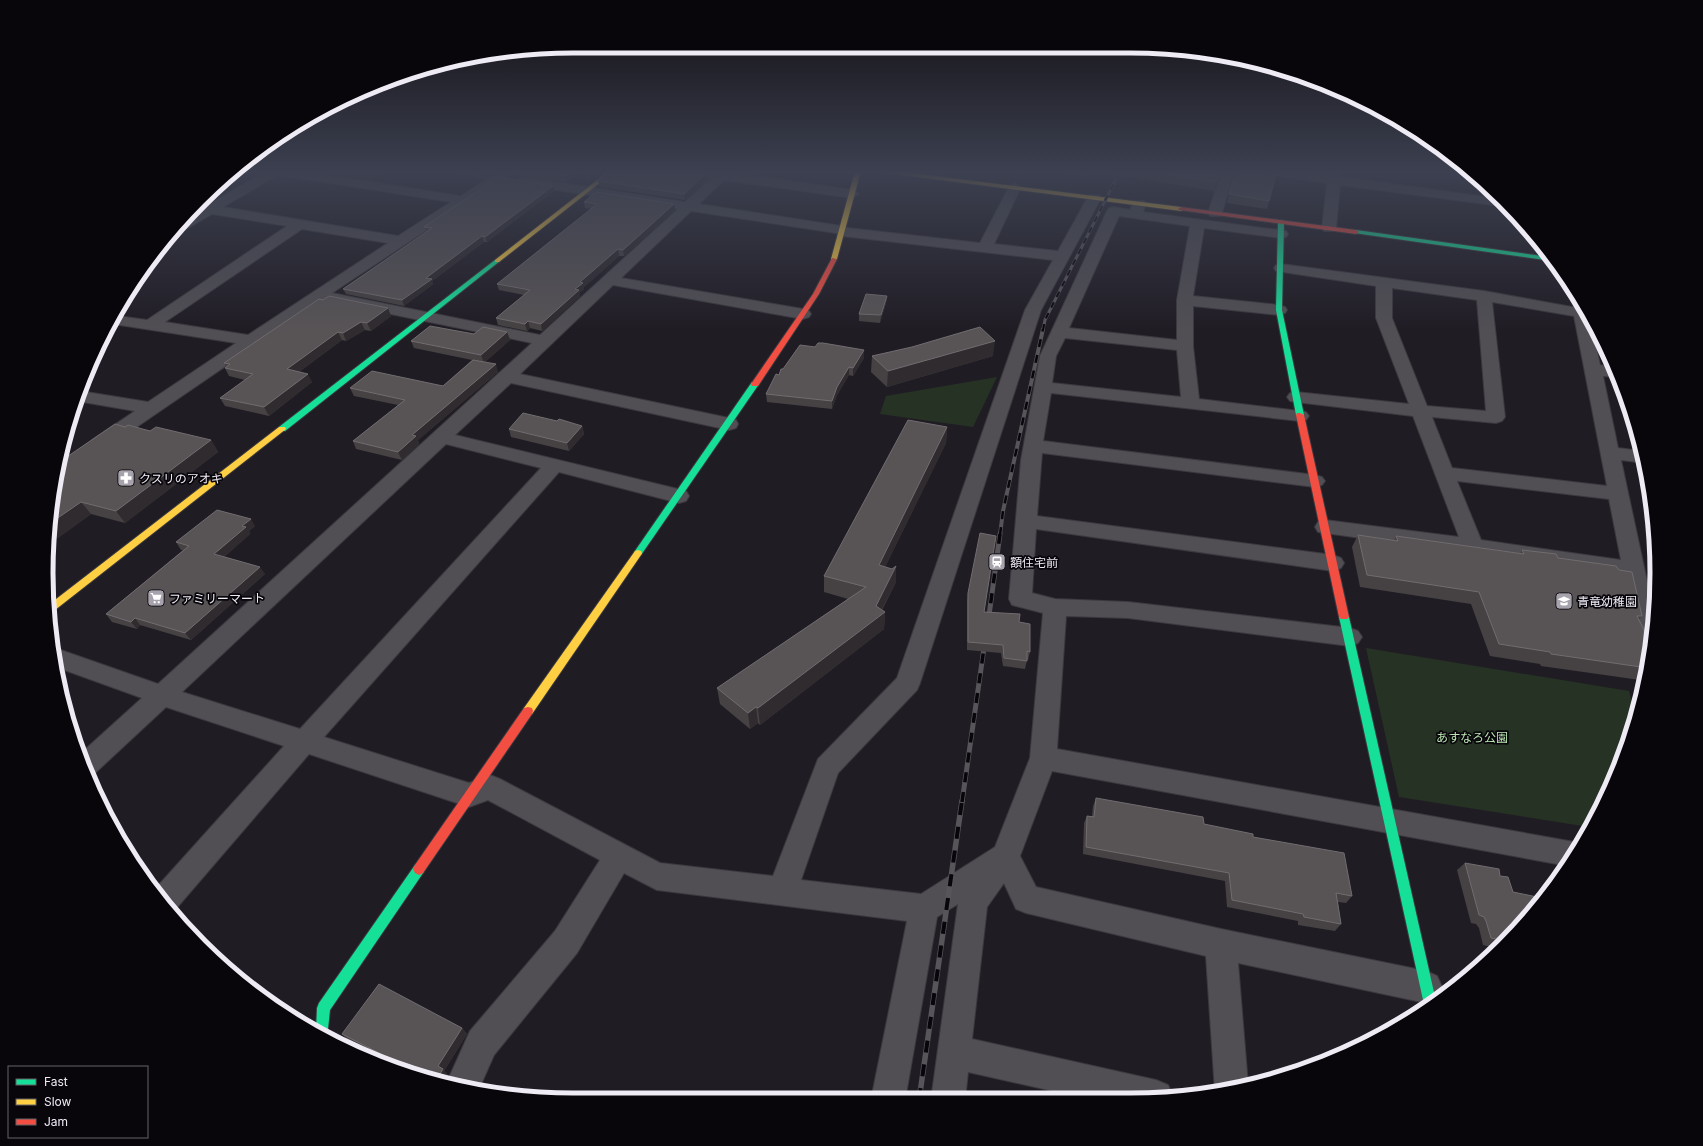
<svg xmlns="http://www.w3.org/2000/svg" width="1703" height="1146" font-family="Inter,'Noto Sans JP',sans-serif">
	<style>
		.green { fill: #263224 }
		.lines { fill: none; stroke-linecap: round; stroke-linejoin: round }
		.street-casing { stroke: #3b393f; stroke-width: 2 }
		.fast-casing { stroke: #3b393f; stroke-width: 2 }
		.slow-casing { stroke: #3b393f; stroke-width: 2 }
		.jam-casing { stroke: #3b393f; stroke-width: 2 }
		.street { fill: #514f54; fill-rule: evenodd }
		.fast { fill: #16e098; fill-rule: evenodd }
		.slow { fill: #ffcf43; fill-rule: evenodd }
		.jam { fill: #f24e42; fill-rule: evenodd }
		.rail-far3-casing { stroke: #57545a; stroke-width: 3 }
		.rail-far2-casing { stroke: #57545a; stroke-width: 4 }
		.rail-far1-casing { stroke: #57545a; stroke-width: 5 }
		.rail-casing { stroke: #57545a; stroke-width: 5.5 }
		.rail-far3 { stroke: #08060b; stroke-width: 2; stroke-dasharray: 6; stroke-linecap: butt }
		.rail-far2 { stroke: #08060b; stroke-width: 2.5; stroke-dasharray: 8; stroke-linecap: butt }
		.rail-far1 { stroke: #08060b; stroke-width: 3.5; stroke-dasharray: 10; stroke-linecap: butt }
		.rail { stroke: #08060b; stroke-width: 4; stroke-dasharray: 12; stroke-linecap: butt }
		.wall { fill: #464243 }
		.shaded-wall { fill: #2f2b2f }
		.building { fill: #585456; stroke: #706c6f }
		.labels { text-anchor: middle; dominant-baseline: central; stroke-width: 3.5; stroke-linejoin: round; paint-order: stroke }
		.poi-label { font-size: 12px; fill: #efebf5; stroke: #08060b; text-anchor: start }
		.park-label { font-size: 12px; fill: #bce6b3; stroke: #08060b }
		.rim { fill: none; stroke: #efebf5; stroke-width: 5 }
	</style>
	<rect width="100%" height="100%" fill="#201c24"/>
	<!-- green -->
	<g class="green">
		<path d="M317,171H387L369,181L314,173Z"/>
		<path d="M997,377L973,427L880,414L886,396Z"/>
		<path d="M1366,648L1629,691L1635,716L1617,774L1589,827L1399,797Z"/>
	</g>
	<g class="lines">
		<defs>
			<g id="street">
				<path d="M266,171H301L461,196L499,171H513L511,174L332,293L540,335L678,209L524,185L519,184L518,181L519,178L524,177L685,202L711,178L685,174L683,171H722L852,190L859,194L852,198L724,180L699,204L842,226L848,228L980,243L1009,187L1015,183L1021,187L994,244L1058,251L1089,195H1099L1101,198L1041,310L920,683L917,690L838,773L801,880L921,894L995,847L1030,758L1043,613L1012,605L1009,599L1021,460L1040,356L1107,211L1109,208L1114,207L1130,210L1134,201H1144L1146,204L1143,212L1286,231L1288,234L1286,237L1281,238L1204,228L1193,296L1279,305L1285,307L1287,310L1285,313L1279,315L1193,306V346L1199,399L1300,411L1306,412L1309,416L1306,420L1300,421L1051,393L1043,441L1315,475L1322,477L1325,481L1322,485L1315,487L1042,453L1037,516L1333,555L1341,558L1344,563L1341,568L1333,571L1036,529L1032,593L1055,599L1128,602L1350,628L1358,631L1362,637L1358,643L1350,646L1128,618L1066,616L1057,749L1580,843L1568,866L1052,771L1020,856L1036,887L1221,929L1426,971L1437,976L1442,987L1437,998L1426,1003L1238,963L1248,1085L1233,1090L1215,1092L1206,956L1026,913L1016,909L1004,883L987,907L972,1039L1156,1080L1168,1085L1173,1096L1130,1100H1093L968,1072L965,1100H931L958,904L937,917L905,1100H871L907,921L657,890L624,873L577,953L494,1055L478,1091L447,1082L470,1031L555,931L600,860L488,800L469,807L309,754L174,911L156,888L284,746L166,707L94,774L89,776L79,755L142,698L56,667L55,648L158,684L532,343L322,300L106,448L99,450L92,448L90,444L92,440L135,411L77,401L80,391L148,402L236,343L113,324L118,316L147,320L287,226L212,214L183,231H174L189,216ZM278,175L451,202L398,236L223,207ZM691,211L836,233L842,236L1053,260L1025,310L897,678L818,759L773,876L660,863L500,779L490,775L469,783L324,737L559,472L679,503L686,501L689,496L686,491L455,435L511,383L729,430L736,428L738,424L736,420L729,418L520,374L613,285L803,319L809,317L811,314L809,311L803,309L621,278ZM1119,216L1190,226L1177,300V340L1069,328ZM302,229L388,243L248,335L165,322ZM1065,338L1177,350L1181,397L1052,383L1056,356ZM446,444L541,468L300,729L182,692Z"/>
				<path d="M1222,171H1234L1222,213L1220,216H1210L1208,213Z"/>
				<path d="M1268,171H1298L1328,175L1329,171H1341V177L1502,199L1508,207L1340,185L1336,228L1334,231H1324L1322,228L1327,183L1274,175L1270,174Z"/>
				<path d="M1281,264L1484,291L1583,309L1591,323L1600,365L1614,367L1619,377L1603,376L1618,448L1641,451L1645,463L1621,460L1653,609L1649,656L1642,653L1638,647L1624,575L1318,532L1315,527L1318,522L1325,520L1459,537L1413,416L1296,402L1290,401L1287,397L1290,393L1296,392L1409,404L1376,318V286L1276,271L1274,268L1276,265ZM1392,288L1477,300L1486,411L1427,406L1392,318ZM1492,302L1574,316L1607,486L1452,468L1432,417L1496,423L1502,421L1505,417ZM1457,481L1609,499L1621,560L1481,540Z"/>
			</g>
			<g id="fast">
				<path d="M1281,220L1284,222L1282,310L1304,415L1300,417L1296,415L1276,310L1278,222Z"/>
				<path d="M1356,230L1549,257L1552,261L1354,233L1353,232Z"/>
				<path d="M495,260L500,261L285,431H279V427Z"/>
				<path d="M752,382H758L759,384L641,555H635L634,553L635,551Z"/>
				<path d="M1344,614L1347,615L1349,617L1436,1001L1425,1009L1339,617L1341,615Z"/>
				<path d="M419,863L423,865L425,869L423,873L330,1010L327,1038L316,1031L317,1008L319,1003L415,865Z"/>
			</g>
			<g id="slow">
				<path d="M609,171H615L499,262H495V260Z"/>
				<path d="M855,171H861L837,259L832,260L831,259Z"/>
				<path d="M884,171H896L1181,207L1184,209L1181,211L886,173Z"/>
				<path d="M279,427H285L286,429L55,610L52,611L51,603Z"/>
				<path d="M638,550L641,551L642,553L641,555L532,714L528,715L524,714L523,711L524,708L635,551Z"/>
			</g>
			<g id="jam">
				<path d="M1181,207L1356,230L1359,232L1356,234L1179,210L1178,209Z"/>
				<path d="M832,258L837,259L819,294L758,386H752L751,384L813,294Z"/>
				<path d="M1297,413H1300L1304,415L1349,617L1347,619H1341L1339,617L1296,415Z"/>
				<path d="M528,707L532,708L533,711L532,714L423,873L419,875L415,873L413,869L415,865L524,708Z"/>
			</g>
		</defs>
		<!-- street casing -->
		<use href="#street" class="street-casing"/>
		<!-- fast casing -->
		<use href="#fast" class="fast-casing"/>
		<!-- slow casing -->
		<use href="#slow" class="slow-casing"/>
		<!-- jam casing -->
		<use href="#jam" class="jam-casing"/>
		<!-- street -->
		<use href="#street" class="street"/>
		<!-- fast -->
		<use href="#fast" class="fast"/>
		<!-- slow -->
		<use href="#slow" class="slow"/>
		<!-- jam -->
		<use href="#jam" class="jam"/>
		<defs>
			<path id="rail-far3" d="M1043,330L1045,320L1120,171"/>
			<path id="rail-far2" d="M1000,535L1003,511L1043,329"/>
			<g id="rail-far1">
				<path d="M988,623L1000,534"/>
				<path d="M962,802L985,641"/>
			</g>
			<path id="rail" d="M919,1100L962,801"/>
		</defs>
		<!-- rail-far3 casing -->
		<use href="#rail-far3" class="rail-far3-casing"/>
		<!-- rail-far2 casing -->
		<use href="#rail-far2" class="rail-far2-casing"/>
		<!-- rail-far1 casing -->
		<use href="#rail-far1" class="rail-far1-casing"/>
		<!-- rail casing -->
		<use href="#rail" class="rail-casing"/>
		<!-- rail-far3 -->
		<use href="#rail-far3" class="rail-far3"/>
		<!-- rail-far2 -->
		<use href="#rail-far2" class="rail-far2"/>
		<!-- rail-far1 -->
		<use href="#rail-far1" class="rail-far1"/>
		<!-- rail -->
		<use href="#rail" class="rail"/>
	</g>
	<!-- wall -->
	<g class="wall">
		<path d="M457,171H497L485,178L458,174Z"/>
		<path d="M511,171H581L566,182L512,174Z"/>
		<path d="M581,171H602L589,181Z"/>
		<path d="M1050,171H1221L1214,191L1135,178L1096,174L1094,177Z"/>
		<path d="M1235,171H1277L1267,209L1227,203Z"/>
		<path d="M707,172L708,179L685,200L600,187L598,181Z"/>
		<path d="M554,191L487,242H484L432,281L433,284L404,306L346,294L343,289L426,232L424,227Z"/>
		<path d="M584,202L674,204L675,210L624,256H619L584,287V289L579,293L580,296L542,331L530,328L527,331L498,325L496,318L524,295L499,290L497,284L591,209L585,208Z"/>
		<path d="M887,296L886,303L880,323L859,321V314Z"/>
		<path d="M319,299L391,316L371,331L365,330L346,341L342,340L299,372L312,382L269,416L225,406L220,398L245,380L229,376L225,368L226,367L224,363Z"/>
		<path d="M507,332L510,340L485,362L498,372L418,440L419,444L402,460L356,449L353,441L398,405L354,396L350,388L443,386L472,360L414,348L411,341L474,334Z"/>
		<path d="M815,347L864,358L853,376L849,375L837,395L832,409L767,402L766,394L779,375L783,369Z"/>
		<path d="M872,356H993L887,387L871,372Z"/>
		<path d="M557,421L582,426L584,434L569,451L511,437L509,429Z"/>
		<path d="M125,427L211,440L218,452L125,523L91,514L48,545L47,538Z"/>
		<path d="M947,427L946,443L885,567L892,569L896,566V582L882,610L885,612L884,629L760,725L758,723L750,729L720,704L717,688L848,599L824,592V576Z"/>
		<path d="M255,526L249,531L250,534L224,557L265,574L191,640L140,625L137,629L112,622L106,614L183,550H181L176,542Z"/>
		<path d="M1358,535L1394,540L1396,536L1520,553L1522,550L1558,558L1642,616L1639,620L1645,654L1648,661L1647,673L1640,680L1541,666L1540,664L1490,656L1471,604L1360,587L1352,547Z"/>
		<path d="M968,593L984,612L1019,622L1030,652L1028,660H1027L1025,669L1003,666L1001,653L967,650V601Z"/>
		<path d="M1096,798L1204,824L1253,837L1352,896L1346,903L1338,902L1341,924L1335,931L1298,925V921L1227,907L1225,881L1083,854L1084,823L1087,816H1092L1093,806Z"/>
		<path d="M1465,863L1500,876L1513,892L1542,898L1503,945L1497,950L1496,948L1483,945L1479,928L1476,924L1471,923L1457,870Z"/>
		<path d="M462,1028L467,1034L444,1071L448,1075L383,1058L348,1040L342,1034Z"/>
	</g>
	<!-- shaded-wall -->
	<g class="shaded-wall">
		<path d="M485,171H497L485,178L483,172Z"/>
		<path d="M571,171H581L566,182L565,176Z"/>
		<path d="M592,171H602L589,181L588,174Z"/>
		<path d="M1095,171H1097L1096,174L1094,177Z"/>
		<path d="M1220,171H1221L1214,191L1216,182Z"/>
		<path d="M707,172L708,179L685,200L684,194Z"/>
		<path d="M553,186L554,191L487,242L485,237Z"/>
		<path d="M674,204L675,210L624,256L623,250Z"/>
		<path d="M482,236L484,242L432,281L433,284L404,306L402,300L426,278Z"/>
		<path d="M618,249L619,256L584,287V289L579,293L580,296L542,331L541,324L575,289L580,282Z"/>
		<path d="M887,296L886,303L880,323L881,315Z"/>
		<path d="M388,308L391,316L371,331L367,323Z"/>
		<path d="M528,321L530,328L527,331L525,324Z"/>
		<path d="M361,322L365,330L346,341L343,333Z"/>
		<path d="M338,332L342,340L291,378L287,369Z"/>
		<path d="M507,332L510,340L484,363L481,355Z"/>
		<path d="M995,341L993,356L887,387L888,371Z"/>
		<path d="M864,350V358L853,376V368Z"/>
		<path d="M496,364L498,372L418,440L419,444L402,460L398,452L412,435Z"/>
		<path d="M849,367V375L837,395L832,409V401L837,387Z"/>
		<path d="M308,374L312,382L269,416L264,407Z"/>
		<path d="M582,426L584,434L569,451L567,443Z"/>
		<path d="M947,427L946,443L878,582L879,565Z"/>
		<path d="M211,440L218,452L125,523L116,511Z"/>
		<path d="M81,502L91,514L48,545L47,538L49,524Z"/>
		<path d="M251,519L255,526L249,531L250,534L219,562L214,554L242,526Z"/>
		<path d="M896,566V582L877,618L885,612L884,629L760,725L758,708L876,606Z"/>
		<path d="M260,567L265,574L191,640L185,633Z"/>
		<path d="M135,618L140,625L137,629L131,622Z"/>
		<path d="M756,707L758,723L750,729L748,713Z"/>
		<path d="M462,1028L467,1034L444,1071L448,1075L445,1081L437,1079L438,1066Z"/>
	</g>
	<!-- building -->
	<g class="building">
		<path d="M533,171H571L565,176Z"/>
		<path d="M585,171H592L588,174Z"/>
		<path d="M611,171H697L707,172L684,194L598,181Z"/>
		<path d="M1142,171H1220L1216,182Z"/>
		<path d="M1236,171H1277L1269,201L1229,194Z"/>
		<path d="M499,177L553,186L485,237L482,236L426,278L432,279L402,300L343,289L432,228L424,227Z"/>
		<path d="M596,192L674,204L623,250L618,249L580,282L583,283L575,289L579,290L541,324L528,321L525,324L496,318L530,290L497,284L597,204L584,202Z"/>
		<path d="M866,294L887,296L881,315L859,314Z"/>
		<path d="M329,296L388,308L367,323L361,322L343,333L338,332L287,369L308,374L264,407L220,398L253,374L225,368L230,364L224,363L319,299L323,300Z"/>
		<path d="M430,326L474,334L483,327L507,332L481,355L411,341Z"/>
		<path d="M980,327L995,341L888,371L872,356L912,347Z"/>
		<path d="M818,343H823L864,350L853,368L849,367L837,387L832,401L766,394L776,374L779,375L781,369H783L800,345L815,347Z"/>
		<path d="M473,360L496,364L412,435L416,436L398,452L353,441L405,400L350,388L372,371L443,386Z"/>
		<path d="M523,413L557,421L559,419L582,426L567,443L509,429Z"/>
		<path d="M908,420L947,427L879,565L892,569L896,566L876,606L885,612L758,708L756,707L748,713L717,688L866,587L824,576Z"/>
		<path d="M115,424L125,427L128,425L150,431L156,427L211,440L116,511L81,502L49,524L56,470L58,463Z"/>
		<path d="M217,510L251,519L242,526L246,527L214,554L260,567L185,633L135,618L131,622L106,614L189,546L176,542Z"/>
		<path d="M980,533L996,536L984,612L1020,614L1019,622L1030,624V652L1027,651V661L1004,658L1003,645L968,642V593Z"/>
		<path d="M1358,535L1398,541L1396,536L1524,554L1522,550L1556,554L1558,558L1616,566L1619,570L1632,572L1642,616H1637L1644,630L1645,654L1648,661V668L1551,654L1550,652L1499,644L1479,592L1367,575Z"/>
		<path d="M1096,798L1203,817L1204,824L1253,834V837L1344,853L1352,896L1336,893L1341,924L1304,917L1303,914L1232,900L1229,873L1086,847L1087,816L1094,817Z"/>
		<path d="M1465,863L1499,869L1500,876L1508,877L1513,892L1542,898L1505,943L1504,941L1491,938L1486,921L1484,917L1479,915Z"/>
		<path d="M379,984L462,1028L438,1066L443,1069L437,1079L382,1060L385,1056L342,1034Z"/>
	</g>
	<!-- sky -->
	<linearGradient id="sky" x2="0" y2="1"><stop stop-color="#120f14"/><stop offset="0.52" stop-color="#3c4050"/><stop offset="1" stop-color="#3c4050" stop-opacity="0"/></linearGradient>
	<rect width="1703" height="331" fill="url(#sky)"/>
	<!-- icons -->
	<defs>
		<symbol id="pharmacy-square" viewBox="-11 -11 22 22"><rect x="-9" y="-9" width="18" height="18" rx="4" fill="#a7a3ac" stroke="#08060b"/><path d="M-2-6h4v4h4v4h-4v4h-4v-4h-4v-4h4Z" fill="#fff"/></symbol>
		<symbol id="station-square" viewBox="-11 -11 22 22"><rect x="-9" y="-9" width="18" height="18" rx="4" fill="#a7a3ac" stroke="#08060b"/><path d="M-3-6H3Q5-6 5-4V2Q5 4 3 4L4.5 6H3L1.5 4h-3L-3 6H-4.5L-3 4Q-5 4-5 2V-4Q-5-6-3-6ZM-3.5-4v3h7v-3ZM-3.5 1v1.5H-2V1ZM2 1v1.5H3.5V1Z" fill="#fff"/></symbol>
		<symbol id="supermarket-square" viewBox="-11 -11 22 22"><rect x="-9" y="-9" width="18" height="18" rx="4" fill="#a7a3ac" stroke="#08060b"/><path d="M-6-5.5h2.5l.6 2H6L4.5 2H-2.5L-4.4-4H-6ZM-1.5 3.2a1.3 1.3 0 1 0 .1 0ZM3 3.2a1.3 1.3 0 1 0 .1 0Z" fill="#fff"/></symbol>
		<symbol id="school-square" viewBox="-11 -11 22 22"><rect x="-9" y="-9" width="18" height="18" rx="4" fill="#a7a3ac" stroke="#08060b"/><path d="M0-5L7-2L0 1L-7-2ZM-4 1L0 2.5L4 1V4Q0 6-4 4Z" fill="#fff"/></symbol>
	</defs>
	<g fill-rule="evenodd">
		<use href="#pharmacy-square" x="116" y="468" width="20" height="20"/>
		<use href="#station-square" x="987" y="552" width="20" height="20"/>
		<use href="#supermarket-square" x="146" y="588" width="20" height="20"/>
		<use href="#school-square" x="1554" y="591" width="20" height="20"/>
	</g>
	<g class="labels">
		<!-- poi labels -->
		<g class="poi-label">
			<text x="139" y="478">クスリのアオキ</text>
			<text x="1010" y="562">額住宅前</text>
			<text x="169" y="598">ファミリーマート</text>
			<text x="1577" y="601">青竜幼稚園</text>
		</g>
		<!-- park labels -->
		<g class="park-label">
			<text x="1472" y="737">あすなろ公園</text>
		</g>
	</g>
	<!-- crop -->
	<path d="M0 0H1703V1146H0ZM573 53H1130A520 520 0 0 1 1650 573V573A520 520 0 0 1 1130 1093H573A520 520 0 0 1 53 573V573A520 520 0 0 1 573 53Z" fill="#08060b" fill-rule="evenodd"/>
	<path class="rim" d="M573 53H1130A520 520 0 0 1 1650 573V573A520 520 0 0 1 1130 1093H573A520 520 0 0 1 53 573V573A520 520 0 0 1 573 53Z"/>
	<!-- legend -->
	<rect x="8" y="1066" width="140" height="72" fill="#08060b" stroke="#646269"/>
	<rect x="16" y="1079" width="20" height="6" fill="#16e098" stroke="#646269"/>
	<text x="44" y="1086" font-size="12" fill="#efebf5">Fast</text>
	<rect x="16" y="1099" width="20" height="6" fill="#ffcf43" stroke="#646269"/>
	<text x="44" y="1106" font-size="12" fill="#efebf5">Slow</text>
	<rect x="16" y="1119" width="20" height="6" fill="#f24e42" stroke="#646269"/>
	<text x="44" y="1126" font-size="12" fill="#efebf5">Jam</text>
</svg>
